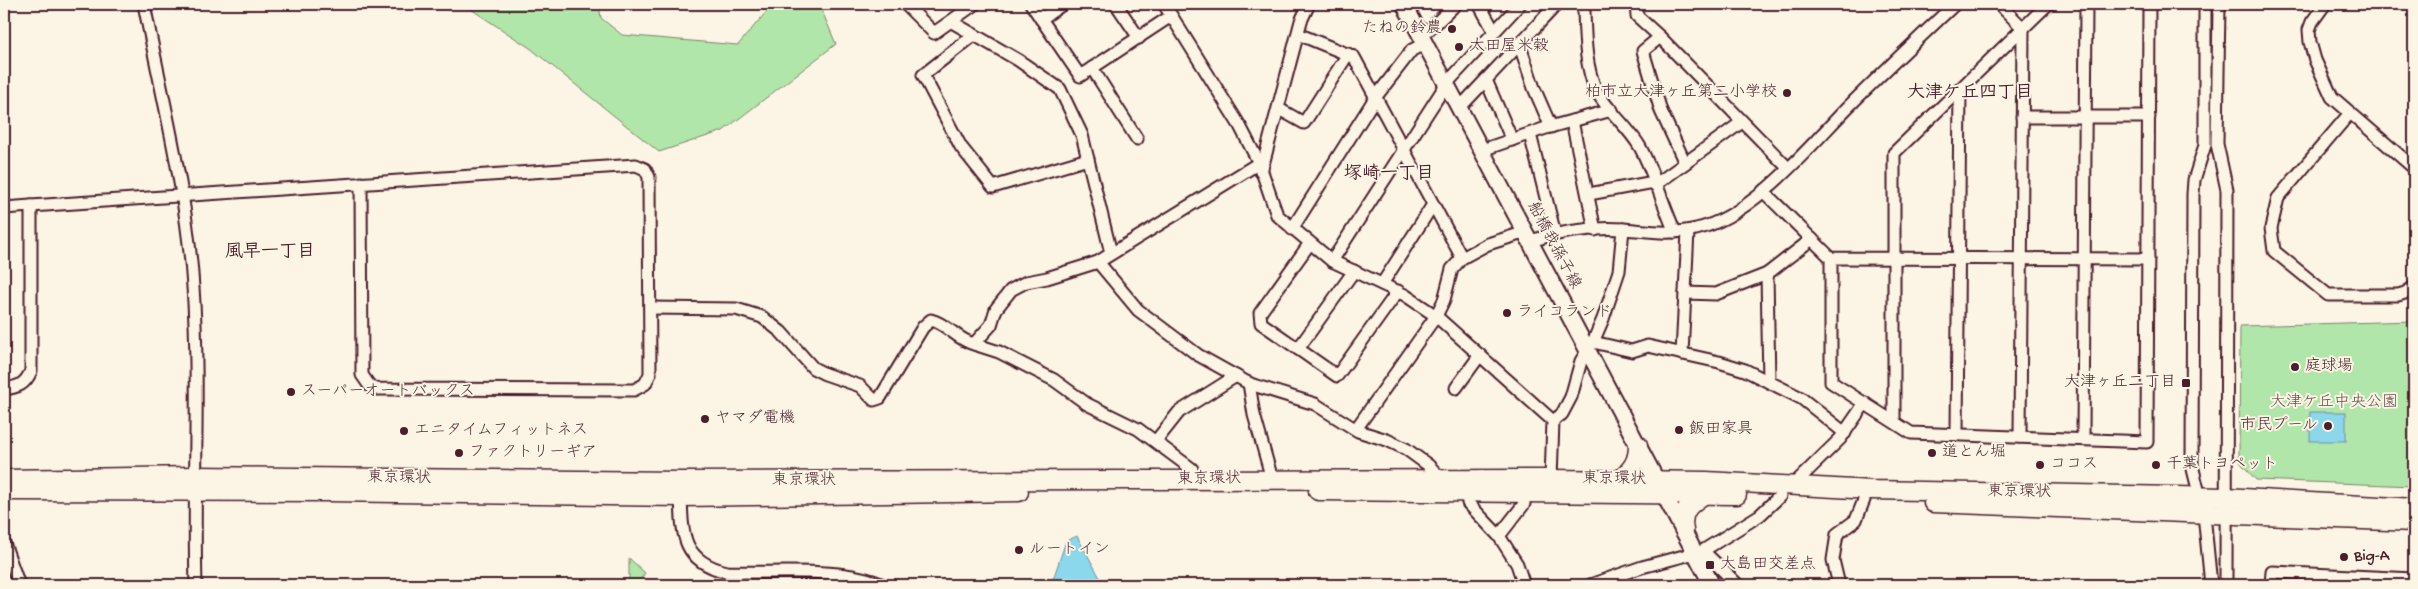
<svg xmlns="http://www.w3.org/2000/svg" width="2418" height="589" font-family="'Gochi Hand','Klee One',sans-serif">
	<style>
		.green { fill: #b0e6a9; stroke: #7d826a }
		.water { fill: #8bd7eb; stroke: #718d9e }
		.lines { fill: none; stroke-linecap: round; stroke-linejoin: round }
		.minor-casing { stroke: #4a1f2b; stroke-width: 15 }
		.major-casing { stroke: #4a1f2b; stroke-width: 19 }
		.highway-casing { stroke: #4a1f2b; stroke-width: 21 }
		.minor { stroke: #fcf5e5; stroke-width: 11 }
		.major { stroke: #fcf5e5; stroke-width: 15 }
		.highway { stroke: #fcf5e5; stroke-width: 18 }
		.poi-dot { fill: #4a1f2b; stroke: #fcf5e5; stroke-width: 2 }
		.labels { text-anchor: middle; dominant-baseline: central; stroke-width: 4; stroke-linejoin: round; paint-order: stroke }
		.poi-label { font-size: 16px; fill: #4a1f2b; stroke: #fcf5e5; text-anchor: start }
		.street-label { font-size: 16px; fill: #4a1f2b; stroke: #fcf5e5 }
		.park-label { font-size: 16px; fill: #64514a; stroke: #fcf5e5 }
		.neighbourhood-label { font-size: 18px; font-weight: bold; fill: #4a1f2b; stroke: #fcf5e5 }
	</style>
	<rect width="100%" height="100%" fill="#fcf5e5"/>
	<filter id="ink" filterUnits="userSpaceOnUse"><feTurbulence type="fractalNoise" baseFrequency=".02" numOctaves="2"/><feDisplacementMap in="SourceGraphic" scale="10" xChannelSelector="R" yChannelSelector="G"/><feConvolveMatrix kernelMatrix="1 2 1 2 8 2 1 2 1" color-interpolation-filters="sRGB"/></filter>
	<g filter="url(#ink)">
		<!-- green -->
		<g class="green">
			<path d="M463,4H599L601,18L622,35L738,45L773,4H819L836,44L723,131L659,152L530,48Z"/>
			<path d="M2414,321V486L2256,480L2239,461L2240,326Z"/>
			<path d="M629,558L645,573L638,583L640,585H629Z"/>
		</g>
		<!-- water -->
		<g class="water">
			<rect x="2310" y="412" width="36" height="29"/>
			<path d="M1077,536L1104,585H1051L1066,541Z"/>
		</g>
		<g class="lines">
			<defs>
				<g id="minor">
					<path d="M144,4C162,97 187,192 193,287C200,386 193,486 196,585"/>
					<path d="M905,4L934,33L975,4"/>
					<path d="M1031,4L1080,76L1171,16"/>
					<path d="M1116,4L1139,38"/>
					<path d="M1164,4L1240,126L1259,163L1277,215L1332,261L1405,295L1436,316L1553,421L1551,479"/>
					<path d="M1479,4L1494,31"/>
					<path d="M1581,4L1584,11C1585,36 1585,66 1596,90C1607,111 1628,126 1640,147C1654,173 1663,205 1675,232"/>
					<path d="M1636,4L1637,16L1660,37"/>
					<path d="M1999,4L2023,28L2020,437"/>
					<path d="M2205,4V145L2194,180L2193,194L2192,465L2204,514L2211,585"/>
					<path d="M2219,4L2217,144L2227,190L2226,585"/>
					<path d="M2325,4L2312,22L2309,30L2310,42L2315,60L2332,97L2414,168"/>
					<path d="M1041,19L1063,4"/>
					<path d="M952,22L1018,60L1060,89L1082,135L1111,253"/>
					<path d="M1420,33L1430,29L1456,4"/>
					<path d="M1298,34L1354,57L1462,258"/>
					<path d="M974,35L923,75L961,147L993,187L1088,159"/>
					<path d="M1519,43L1534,88L1551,127"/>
					<path d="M1092,68L1137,139"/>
					<path d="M1486,80L1512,140"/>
					<path d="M1458,105L1466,101L1557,4"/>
					<path d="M1279,109L1304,123L1348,54"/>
					<path d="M2350,113L2278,198L2271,228L2274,251L2328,295H2398L2405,293L2414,287"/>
					<path d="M2022,117H2149"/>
					<path d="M1572,121L1595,230"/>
					<path d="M1530,134L1555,234"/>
					<path d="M1482,150L1546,128L1612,110"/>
					<path d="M1685,163L1661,111L1643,51L1660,37L1788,168"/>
					<path d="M1261,172L1301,21L1309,4"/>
					<path d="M1655,185L1742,122"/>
					<path d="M1763,191L1831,258L2148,259"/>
					<path d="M1589,194L1654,182"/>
					<path d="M4,208L31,206L636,165L645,169L649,177L650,374L645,384L634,390L376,389L369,385L362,375L361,183"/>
					<path d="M1292,229L1375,98L1412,50L1426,43"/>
					<path d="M1530,241C1559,232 1593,227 1624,229C1648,231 1671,235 1696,229C1752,217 1809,147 1848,107C1883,72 1919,38 1955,4"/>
					<path d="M1310,243L1260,313L1261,323L1337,376L1398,291"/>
					<path d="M1831,258V382L1911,433L2147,442L2149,4"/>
					<path d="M1332,261L1447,83L1520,4"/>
					<path d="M1098,262L1138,310L1198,355L1250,384L1315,404L1358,431L1387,440L1406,449L1428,465L1442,479"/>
					<path d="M1767,274L1769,382"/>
					<path d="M1382,284L1432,206"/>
					<path d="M1685,293L1716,294L1767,274L1812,239"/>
					<path d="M650,308L736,309L762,317L781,332L813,368L825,374L860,386L874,400L880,398L923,327L931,320C948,324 957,340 974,344L991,325L996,309L1011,290L1026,282L1047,278L1098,262L1259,163"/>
					<path d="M1593,342L1632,351L1648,346L1719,362L1745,370L1801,398L1845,433"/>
					<path d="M974,344L999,352L1054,380L1087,404L1138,429L1192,469L1193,480"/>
					<path d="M1298,349L1354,271"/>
					<path d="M1682,354L1688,231"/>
					<path d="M1249,383L1254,415L1272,479"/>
					<path d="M1456,388L1480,355"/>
					<path d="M4,389C18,387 25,385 31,371V206"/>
					<path d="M1553,421L1562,414L1571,397L1581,361L1593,342L1603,319L1619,271L1623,229"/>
					<path d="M1894,421V153L2048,4"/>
					<path d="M1356,429L1436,316L1444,300L1452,269L1462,258L1488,244L1526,232"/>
					<path d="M1957,434L1960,89"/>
					<path d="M2083,439L2086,4"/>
					<path d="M1156,441L1179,412L1236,376"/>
					<path d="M1791,487L1840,439L1865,403"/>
					<path d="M681,490C682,532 680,561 727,572C773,574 843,566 883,585"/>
					<path d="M1467,493L1468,503L1499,536"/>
					<path d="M4,543L19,585"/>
					<path d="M1703,551L1738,585"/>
					<path d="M1696,555L1760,515L1780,496"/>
					<path d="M1524,585L1517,564L1499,536L1524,504V493"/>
					<path d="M1590,585L1642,567L1695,553"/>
					<path d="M1839,585L1833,560L1837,534L1856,520L1864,500"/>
					<path d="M2271,585L2272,572L2414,579"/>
				</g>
				<path id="major" d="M1404,4L1712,585"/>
				<g id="highway">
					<path d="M4,479L196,476L681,481L1551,479L1706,481L1871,490L2226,497L2414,508"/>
					<path d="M1619,481C1632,469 1638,462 1638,445"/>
					<path d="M4,491L328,492L681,497L1019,492"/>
					<path d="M1318,491L1737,495"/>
					<path d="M1933,503L2414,522"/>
					<path d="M1684,530C1680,511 1690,504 1705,494"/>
				</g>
			</defs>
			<!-- minor casing -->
			<use href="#minor" class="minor-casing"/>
			<!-- major casing -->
			<use href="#major" class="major-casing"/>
			<!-- highway casing -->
			<use href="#highway" class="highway-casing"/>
			<!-- minor -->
			<use href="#minor" class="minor"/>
			<!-- major -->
			<use href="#major" class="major"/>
			<!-- highway -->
			<use href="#highway" class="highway"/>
		</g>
	</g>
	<!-- markers -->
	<g class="poi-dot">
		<circle cx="1452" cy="29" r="5"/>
		<circle cx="1459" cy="47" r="5"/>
		<circle cx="1787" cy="93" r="5"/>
		<circle cx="1507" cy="313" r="5"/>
		<circle cx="2295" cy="367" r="5"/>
		<rect x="2181" y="378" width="10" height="10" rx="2.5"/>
		<circle cx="291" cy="392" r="5"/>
		<circle cx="705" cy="419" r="5"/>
		<circle cx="2328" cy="426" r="5"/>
		<circle cx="1679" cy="430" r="5"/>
		<circle cx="404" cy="431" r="5"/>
		<circle cx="459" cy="453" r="5"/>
		<circle cx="1932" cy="453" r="5"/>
		<circle cx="2040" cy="465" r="5"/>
		<circle cx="2156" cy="465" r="5"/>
		<circle cx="1019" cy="550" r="5"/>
		<circle cx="2344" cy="557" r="5"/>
		<rect x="1705" y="560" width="10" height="10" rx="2.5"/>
	</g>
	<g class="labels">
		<!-- poi labels -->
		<g class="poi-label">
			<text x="1442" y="29" text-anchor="end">たねの鈴農</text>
			<text x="1469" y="47">太田屋米穀</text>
			<text x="1777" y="93" text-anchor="end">柏市立大津ヶ丘第二小学校</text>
			<text x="1517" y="313">ライコランド</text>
			<text x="2305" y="367">庭球場</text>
			<text x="2176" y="383" text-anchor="end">大津ヶ丘二丁目</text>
			<text x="301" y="392">スーパーオートバックス</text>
			<text x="715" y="419">ヤマダ電機</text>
			<text x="2318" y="426" text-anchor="end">市民プール</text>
			<text x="1689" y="430">飯田家具</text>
			<text x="414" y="431">エニタイムフィットネス</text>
			<text x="469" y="453">ファクトリーギア</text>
			<text x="1942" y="453">道とん堀</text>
			<text x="2050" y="465">ココス</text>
			<text x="2166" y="465">千葉トヨペット</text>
			<text x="1029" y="550">ルートイン</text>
			<text x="2354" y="557">Big-A</text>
			<text x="1720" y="565">大島田交差点</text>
		</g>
		<!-- street labels -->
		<g class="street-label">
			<text transform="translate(1553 246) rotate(62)">船橋我孫子線</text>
			<text transform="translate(399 479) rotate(1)">東京環状</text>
			<text transform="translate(1209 480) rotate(-1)">東京環状</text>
			<text transform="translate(1614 480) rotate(1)">東京環状</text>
			<text x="804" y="481">東京環状</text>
			<text transform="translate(2019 493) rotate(1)">東京環状</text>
		</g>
		<!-- park labels -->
		<g class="park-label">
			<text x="2334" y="403">大津ケ丘中央公園</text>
		</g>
		<!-- neighbourhood labels -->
		<g class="neighbourhood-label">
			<text x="1970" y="93">大津ケ丘四丁目</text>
			<text x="1389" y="174">塚崎一丁目</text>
			<text x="270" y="252">風早一丁目</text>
		</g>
	</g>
	<!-- margin -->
	<rect width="2418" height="589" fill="none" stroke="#fcf5e5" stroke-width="20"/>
	<rect x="10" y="10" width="2398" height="569" fill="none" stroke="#4a1f2b" stroke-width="2" filter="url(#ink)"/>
</svg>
